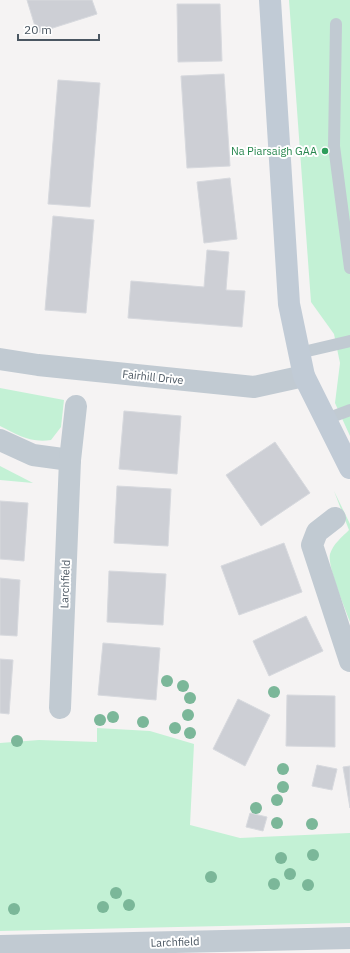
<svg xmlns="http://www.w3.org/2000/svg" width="350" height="953" font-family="'IBM Plex Sans',sans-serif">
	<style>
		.green { fill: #c3f1d5 }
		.building { fill: #cdcfd5; stroke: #d7d9de }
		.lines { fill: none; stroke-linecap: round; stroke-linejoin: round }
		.lane { stroke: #c1cad2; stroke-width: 12 }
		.street { stroke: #c1cad2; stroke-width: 22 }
		.secondary { stroke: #c1cbd6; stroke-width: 22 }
		.tree { fill: #7bb799 }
		.leisure-dot { fill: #2e9e5b; stroke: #fff; stroke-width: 1.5 }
		.labels { text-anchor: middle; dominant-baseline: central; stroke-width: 4; stroke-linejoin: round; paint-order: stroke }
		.leisure-label { font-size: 11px; fill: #27864d; stroke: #fff; text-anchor: end }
		.street-label { font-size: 11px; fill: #4a5661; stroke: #fff }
	</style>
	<rect width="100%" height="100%" fill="#f5f3f3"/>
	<!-- green -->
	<g class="green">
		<path d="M289,0H350V436L335,403L340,363L334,334L311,302Z"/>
		<path d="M0,388L64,400L61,427L51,440C30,443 18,435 0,426Z"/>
		<path d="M0,466L33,483L0,480Z"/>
		<path d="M334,491L350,524V622C345,608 327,566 330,554C333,544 342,537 349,530Z"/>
		<path d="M97,728L150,731L194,744L190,825L240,838L350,833V923L0,931V743L39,740L97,742Z"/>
	</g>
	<!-- building -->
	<g class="building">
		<path d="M27,0H92L97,14L37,33Z"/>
		<path d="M177,4H220L222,61L178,62Z"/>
		<path d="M224,74L230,166L187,168L181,76Z"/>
		<path d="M58,80L100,83L90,207L48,204Z"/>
		<path d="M230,178L237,239L204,243L197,182Z"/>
		<path d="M53,216L94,220L86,313L45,310Z"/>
		<path d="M207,250L229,252L226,290L245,291L242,327L128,318L131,281L204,287Z"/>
		<path d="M124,411L181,416L177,474L119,469Z"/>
		<path d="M275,442L310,493L261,526L226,475Z"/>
		<path d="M117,486L171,489L168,546L114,543Z"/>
		<path d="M0,501L28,503L24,561L0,559Z"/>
		<path d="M284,543L302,592L239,615L221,566Z"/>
		<path d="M109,571L166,574L163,625L107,622Z"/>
		<path d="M0,578L20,580L17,636L0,635Z"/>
		<path d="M306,616L323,651L269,676L253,641Z"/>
		<path d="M103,643L160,648L156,700L98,695Z"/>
		<path d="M0,659L13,660L9,714L0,713Z"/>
		<path d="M287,695L335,696V747L286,746Z"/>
		<path d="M238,699L270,715L245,766L213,749Z"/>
		<path d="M317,765L337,769L332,790L312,786Z"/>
		<path d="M350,766V808L343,767Z"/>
		<path d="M250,813L267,817L263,831L246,827Z"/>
	</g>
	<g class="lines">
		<!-- lane -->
		<g class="lane">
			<path d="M336,24L334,146L350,268"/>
			<path d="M299,353L350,341"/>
			<path d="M326,419L350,410"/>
		</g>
		<!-- street -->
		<g class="street">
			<path d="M0,359L38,365L254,387L304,376"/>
			<path d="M0,440L33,455L70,460"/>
			<path d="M335,518L317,532L312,545L350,661"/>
			<path d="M60,708L70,460L76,406"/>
			<path d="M0,946L350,938"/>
		</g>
		<!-- secondary -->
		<path class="secondary" d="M270,0L289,304L304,376L350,468"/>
	</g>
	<!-- trees -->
	<g class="tree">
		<circle cx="167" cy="681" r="6"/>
		<circle cx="183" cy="686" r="6"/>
		<circle cx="274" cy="692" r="6"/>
		<circle cx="190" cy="698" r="6"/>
		<circle cx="188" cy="715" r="6"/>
		<circle cx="113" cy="717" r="6"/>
		<circle cx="100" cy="720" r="6"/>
		<circle cx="143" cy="722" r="6"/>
		<circle cx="175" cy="728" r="6"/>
		<circle cx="190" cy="733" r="6"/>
		<circle cx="17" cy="741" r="6"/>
		<circle cx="283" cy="769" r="6"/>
		<circle cx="283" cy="787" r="6"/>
		<circle cx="277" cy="800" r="6"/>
		<circle cx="256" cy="808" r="6"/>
		<circle cx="277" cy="823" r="6"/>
		<circle cx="312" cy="824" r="6"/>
		<circle cx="313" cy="855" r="6"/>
		<circle cx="281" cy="858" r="6"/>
		<circle cx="290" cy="874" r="6"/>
		<circle cx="211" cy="877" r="6"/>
		<circle cx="274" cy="884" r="6"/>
		<circle cx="308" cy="885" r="6"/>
		<circle cx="116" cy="893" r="6"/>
		<circle cx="129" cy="905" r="6"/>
		<circle cx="103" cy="907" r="6"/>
		<circle cx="14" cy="909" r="6"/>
	</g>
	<!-- markers -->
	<circle class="leisure-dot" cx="325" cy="151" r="4"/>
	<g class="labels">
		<!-- leisure labels -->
		<g class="leisure-label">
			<text x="317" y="151">Na Piarsaigh GAA</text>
		</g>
		<!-- street labels -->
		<g class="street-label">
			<text transform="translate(153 377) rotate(6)">Fairhill Drive</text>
			<text transform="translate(65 584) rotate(-88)">Larchfield</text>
			<text transform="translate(175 942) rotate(-2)">Larchfield</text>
		</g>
	</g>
	<!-- scale -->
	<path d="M18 34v6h81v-6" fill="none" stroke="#4a5661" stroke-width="2"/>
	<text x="24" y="34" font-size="12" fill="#4a5661" stroke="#ffffff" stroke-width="3" paint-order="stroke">20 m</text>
</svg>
